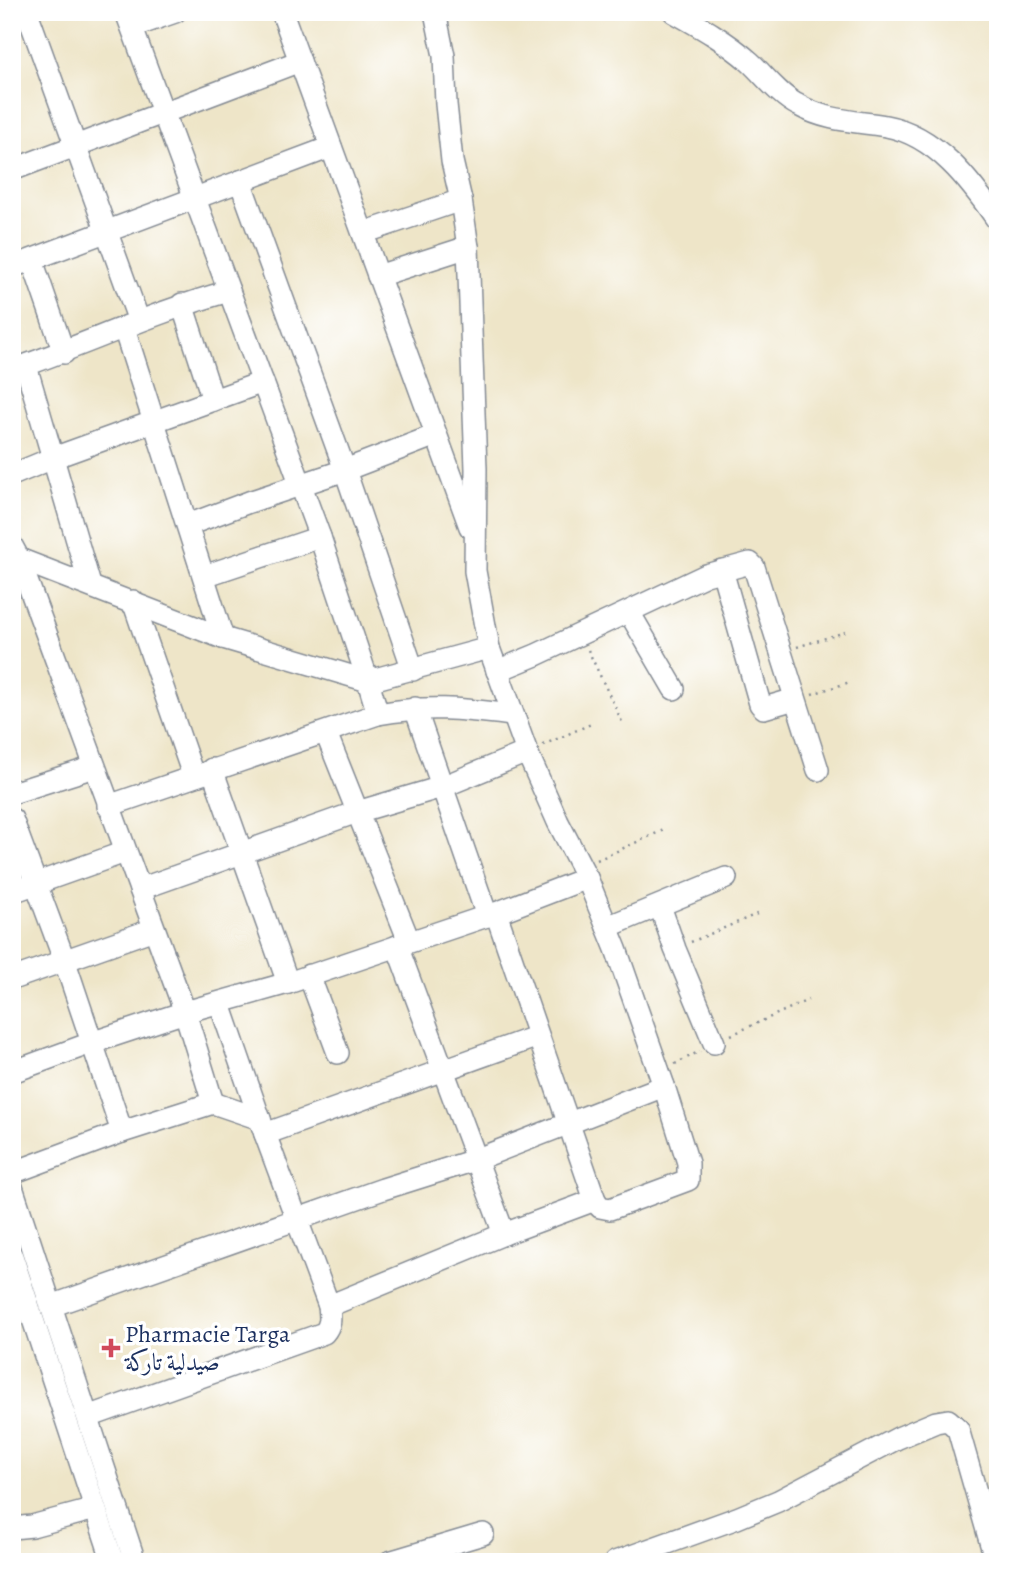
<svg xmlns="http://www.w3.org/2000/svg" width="1010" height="1574" font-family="Alegreya,Amiri,serif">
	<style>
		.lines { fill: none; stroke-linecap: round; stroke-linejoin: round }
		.minor-casing { stroke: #848a93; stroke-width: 24 }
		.path { stroke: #848a93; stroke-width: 2.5; stroke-dasharray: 2 5; stroke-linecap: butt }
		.minor { stroke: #fff; stroke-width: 21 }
		.poi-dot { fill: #d1495b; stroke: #fff; stroke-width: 2.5 }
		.labels { text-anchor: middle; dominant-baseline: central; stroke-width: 7; stroke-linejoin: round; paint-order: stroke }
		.poi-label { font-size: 24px; fill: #1b2f5e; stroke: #fff; text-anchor: start }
	</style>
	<rect width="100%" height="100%" fill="#fff"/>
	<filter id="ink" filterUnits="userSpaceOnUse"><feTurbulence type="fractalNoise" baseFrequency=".0143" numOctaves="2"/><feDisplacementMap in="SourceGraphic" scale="14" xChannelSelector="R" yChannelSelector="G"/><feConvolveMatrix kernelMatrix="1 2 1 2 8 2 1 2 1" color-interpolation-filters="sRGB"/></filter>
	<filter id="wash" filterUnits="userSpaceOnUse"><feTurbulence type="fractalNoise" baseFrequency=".00686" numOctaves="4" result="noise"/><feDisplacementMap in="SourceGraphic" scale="28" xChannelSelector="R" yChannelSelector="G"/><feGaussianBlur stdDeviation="1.57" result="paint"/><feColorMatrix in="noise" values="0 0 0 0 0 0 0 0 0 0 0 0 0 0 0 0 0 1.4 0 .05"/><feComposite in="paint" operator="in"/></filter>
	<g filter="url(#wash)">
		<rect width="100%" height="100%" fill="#eee5c8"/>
	</g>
	<g filter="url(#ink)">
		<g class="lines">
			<defs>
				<g id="minor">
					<path d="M27,12L139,321"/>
					<path d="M126,12L320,537L368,681L489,648L475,571L476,469L468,247L461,200L452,161L446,104L444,56L435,12"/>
					<path d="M282,12L470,527"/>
					<path d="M674,12C701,27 726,41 750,62C765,76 780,96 798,105C826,121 855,121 886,126C936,135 971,182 998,221"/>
					<path d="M132,27L175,12"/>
					<path d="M12,170L300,61"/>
					<path d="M240,181L345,470L413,670"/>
					<path d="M363,233L461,200"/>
					<path d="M32,260L64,353"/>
					<path d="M12,267L331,147"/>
					<path d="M378,276L468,247"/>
					<path d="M182,304L213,400"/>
					<path d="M124,328L223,638"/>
					<path d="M26,366L90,585"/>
					<path d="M12,370C85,345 154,312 229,291"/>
					<path d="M12,475L53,458L263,382"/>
					<path d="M188,525L249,502L345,470L436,435"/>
					<path d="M12,546L19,559L185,1012L213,1103"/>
					<path d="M19,559L223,638L368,681L378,714"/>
					<path d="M722,570L760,704L764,708L795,699"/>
					<path d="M204,576L320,537"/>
					<path d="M133,601L193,775"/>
					<path d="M629,612L674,689"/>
					<path d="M489,648L527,752L558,822L587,878L616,949L664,1086L688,1163V1180L610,1209L600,1207L595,1200L496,913"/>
					<path d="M497,671L536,655L706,575L750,563L754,567L818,770"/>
					<path d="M415,708L487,916"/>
					<path d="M326,733L409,941"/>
					<path d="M212,769L288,983"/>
					<path d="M12,793L94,767"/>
					<path d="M108,806L378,714C429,705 461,709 512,715"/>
					<path d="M12,819L65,962L122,1132"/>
					<path d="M140,889L357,812L442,787L527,752"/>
					<path d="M12,892L125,852"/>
					<path d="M660,906L675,949L714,1043"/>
					<path d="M607,927L726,878"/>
					<path d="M397,946L504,1234"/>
					<path d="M309,975L338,1053"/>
					<path d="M12,979L154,929"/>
					<path d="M12,1072L91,1043L185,1012L288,983L496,913L587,878"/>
					<path d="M265,1134L538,1036"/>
					<path d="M12,1173L122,1132L213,1103L260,1119"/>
					<path d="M12,1187L135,1562"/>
					<path d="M12,1256L113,1562"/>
					<path d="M51,1306L383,1189L475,1160L664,1086"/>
					<path d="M329,1306L504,1234L595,1200"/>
					<path d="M88,1417L324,1333C332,1324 330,1316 329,1306L265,1134L220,1004"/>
					<path d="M12,1528L32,1526L95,1509"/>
					<path d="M389,1562L483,1534"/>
					<path d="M615,1562L737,1518L778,1501L898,1438L936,1422L948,1420L958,1429L996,1562"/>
				</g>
			</defs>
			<!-- minor casing -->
			<use href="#minor" class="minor-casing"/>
			<!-- path -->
			<g class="path">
				<path d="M797,647L845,632"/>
				<path d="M588,650L623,724"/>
				<path d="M812,694L850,682"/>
				<path d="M543,745L591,724"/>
				<path d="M597,860L666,829"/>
				<path d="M691,942L757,914"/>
				<path d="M731,1035L808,1000"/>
				<path d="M675,1064L700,1051"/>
			</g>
			<!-- minor -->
			<use href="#minor" class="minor"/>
		</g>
	</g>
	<!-- markers -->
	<path class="poi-dot" d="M107.5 1337.5h7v7h7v7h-7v7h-7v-7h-7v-7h7z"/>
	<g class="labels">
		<!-- poi labels -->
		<g class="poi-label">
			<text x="125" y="1334">Pharmacie Targa<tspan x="125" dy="28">صيدلية تاركة</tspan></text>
		</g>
	</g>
	<!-- margin -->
	<rect width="1010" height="1574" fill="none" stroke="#fff" stroke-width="42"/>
</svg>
